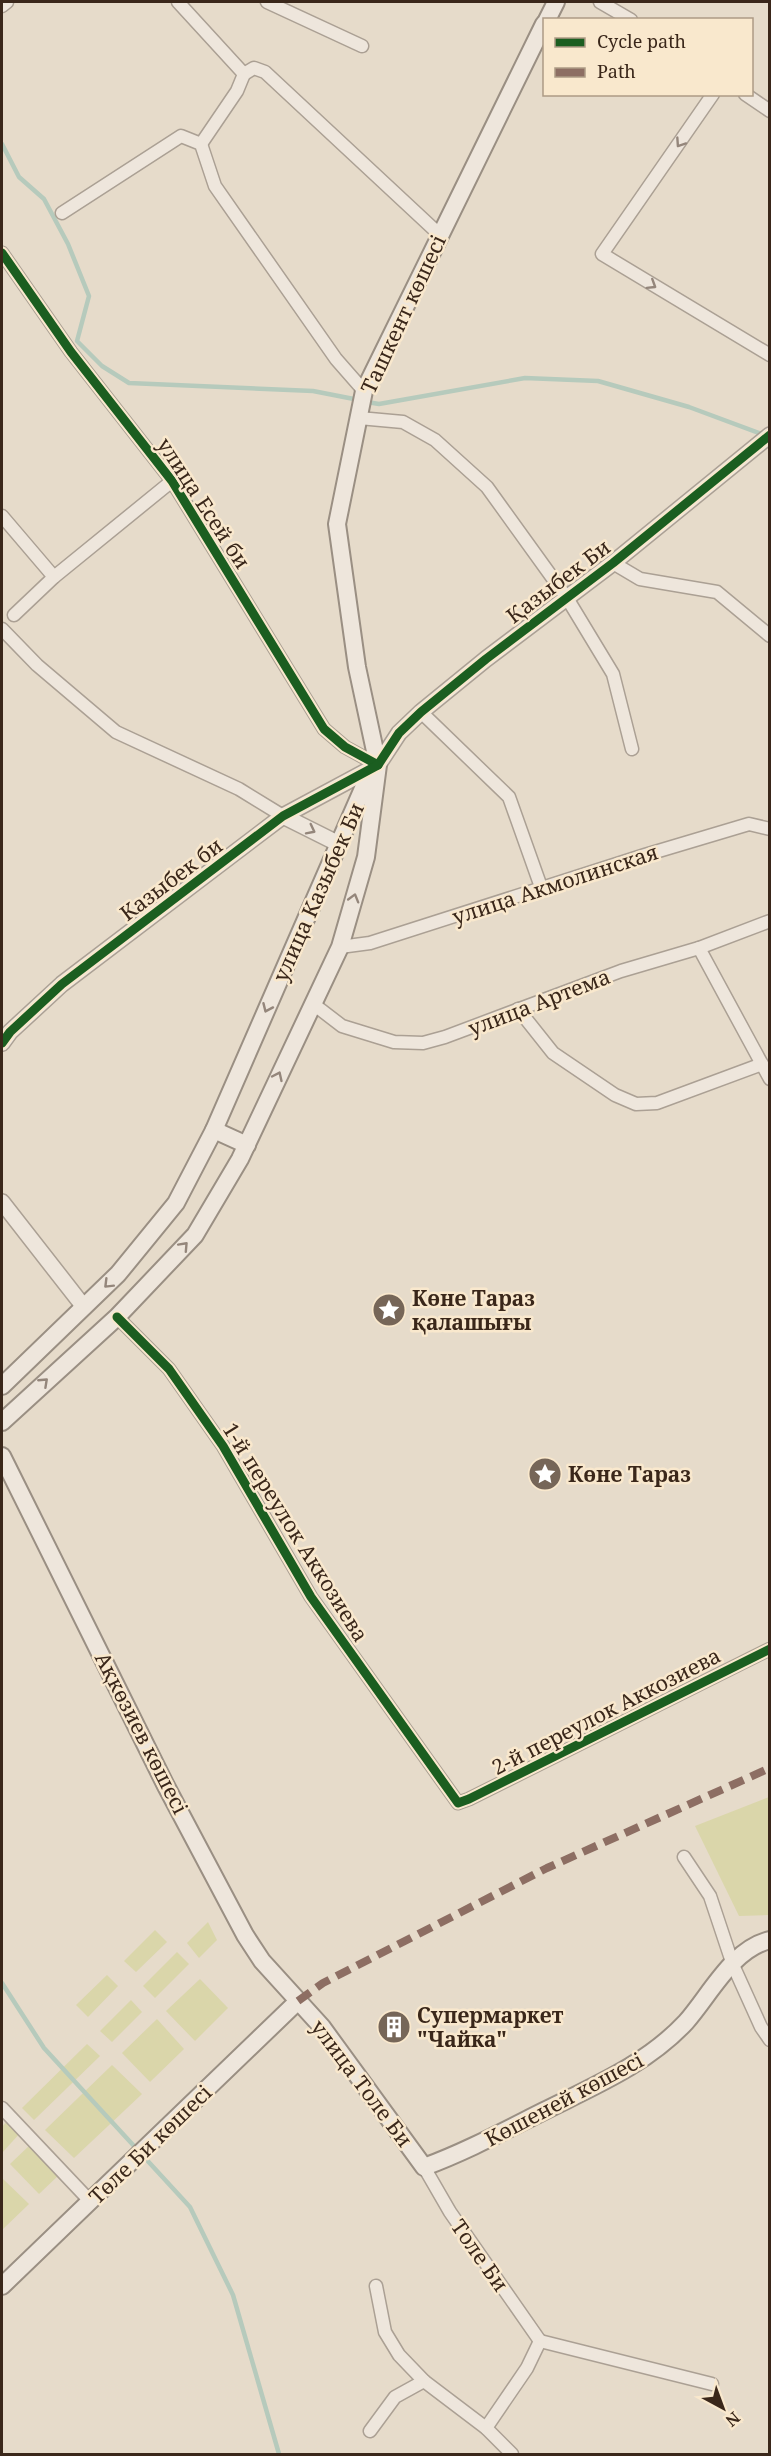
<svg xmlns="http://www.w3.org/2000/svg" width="771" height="2456" font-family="'Noto Serif',serif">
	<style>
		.green { fill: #dad6aa }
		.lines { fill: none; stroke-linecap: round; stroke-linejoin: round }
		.stream { stroke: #b6cabc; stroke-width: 4.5 }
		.minor-casing { stroke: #aba094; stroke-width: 15 }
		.tertiary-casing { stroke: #aba094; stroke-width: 18 }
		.secondary-casing { stroke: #9a8f83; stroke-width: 20 }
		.minor { stroke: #eee6dc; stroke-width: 12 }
		.tertiary { stroke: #eee6dc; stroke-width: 15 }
		.secondary { stroke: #eee6dc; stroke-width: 16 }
		.quiet { stroke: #8d6e63; stroke-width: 8; stroke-dasharray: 15 8; stroke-linecap: butt }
		.cycleway-casing { stroke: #f9e8cd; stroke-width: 13 }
		.cycleway { stroke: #1b5e20; stroke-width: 9 }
		.oneway { stroke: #94867b }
		.labels { text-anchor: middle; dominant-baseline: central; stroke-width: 5; stroke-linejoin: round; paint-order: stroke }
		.street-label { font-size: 21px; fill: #3a271a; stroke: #f9e8cd }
		.poi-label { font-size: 21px; font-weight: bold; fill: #3a271a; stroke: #f9e8cd; text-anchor: start }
	</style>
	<rect width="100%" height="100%" fill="#e6dbca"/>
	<!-- green -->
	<g class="green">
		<path d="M769,1797V1915L739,1916L695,1826Z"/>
		<path d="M208,1922L217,1940L199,1958L187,1943Z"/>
		<path d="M155,1930L167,1942L136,1972L124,1961Z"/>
		<path d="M177,1952L189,1964L155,1998L143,1986Z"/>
		<path d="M107,1975L118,1986L88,2017L76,2005Z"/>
		<path d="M200,1979L228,2008L195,2041L166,2011Z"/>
		<path d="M131,2000L142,2012L112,2042L100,2031Z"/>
		<path d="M157,2019L184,2049L150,2082L122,2053Z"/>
		<path d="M87,2044L100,2056L34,2120L22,2108Z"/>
		<path d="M112,2065L142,2094L74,2158L45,2130Z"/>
		<path d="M8,2120L21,2132L2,2153V2127Z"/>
		<path d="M31,2144L60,2174L39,2194L10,2164Z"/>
		<path d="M2,2178L29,2204L2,2230Z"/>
	</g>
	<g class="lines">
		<!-- stream -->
		<g class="stream">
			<path d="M2,144L19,177L44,199L68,244L89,296L77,341L102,366L129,383L313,391L359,400"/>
			<path d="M367,402L379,404L525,378L598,381L689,407L764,435"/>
			<path d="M2,1983L44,2048L190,2207L233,2295L279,2454"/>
		</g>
		<defs>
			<g id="minor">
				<path d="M178,2L244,74L237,91L201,144"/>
				<path d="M267,2L362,46"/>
				<path d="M600,2L631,20"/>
				<path d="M2,6L7,2"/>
				<path d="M244,74L254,68L265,72L440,235"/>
				<path d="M713,94L602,254L770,355"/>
				<path d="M745,94L770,111"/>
				<path d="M62,213L181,136L201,144L215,186L336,359L364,391"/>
				<path d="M2,253L71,352L172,481L324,729L345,747L378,765"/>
				<path d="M359,418L403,422L435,440L487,487L567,598L613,674L632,749"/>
				<path d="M2,516L54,577"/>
				<path d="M613,563L640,579L717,592L770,636"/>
				<path d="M14,615L54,577L172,481"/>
				<path d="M2,629L37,665L116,732L239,789L283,816"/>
				<path d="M421,712L509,797L541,887"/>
				<path d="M340,947L370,943L645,855L749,824L770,829"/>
				<path d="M699,948L770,1079"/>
				<path d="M312,1003L342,1026L394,1042L423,1043L445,1037L621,971L699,948L770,921"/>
				<path d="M518,1009L553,1053L615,1095L636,1104L657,1103L762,1064"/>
				<path d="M117,1317L169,1369L223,1446L311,1597L458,1803L469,1799L770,1649"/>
				<path d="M684,1857L710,1896L733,1965L761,2027L770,2040"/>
				<path d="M2,2108L90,2201"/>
				<path d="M424,2167L450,2212L540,2341"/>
				<path d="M376,2286L385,2332L399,2355L424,2381"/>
				<path d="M540,2341L712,2384"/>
				<path d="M486,2428L527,2368L540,2341"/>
				<path d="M370,2431L395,2397L424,2381L486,2428L512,2454"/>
			</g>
			<g id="tertiary">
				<path d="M283,816L339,844"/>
				<path d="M2,1043L10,1032L62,984L283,816L378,765L399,733L421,712L486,659L613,563L770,435"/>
				<path d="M2,1202L84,1307"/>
			</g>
			<g id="secondary">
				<path d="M547,20L556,2"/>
				<path d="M214,1130L247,1145"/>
				<path d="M2,1386L118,1274L176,1203L214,1130L368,777L376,768"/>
				<path d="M2,1422L117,1317L195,1235L240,1159L340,947L366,857L378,765L357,667L337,524L364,391L544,24"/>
				<path d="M2,1456L166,1786L245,1935L262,1961L322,2027L424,2167C465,2152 504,2131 544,2111C594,2086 647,2064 686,2022C710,1995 732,1949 770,1940"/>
				<path d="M2,2286L298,2001"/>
			</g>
		</defs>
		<!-- minor casing -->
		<use href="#minor" class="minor-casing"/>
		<!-- tertiary casing -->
		<use href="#tertiary" class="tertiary-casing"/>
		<!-- secondary casing -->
		<use href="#secondary" class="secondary-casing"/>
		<!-- minor -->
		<use href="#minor" class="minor"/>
		<!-- tertiary -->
		<use href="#tertiary" class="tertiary"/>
		<!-- secondary -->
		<use href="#secondary" class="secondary"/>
		<!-- quiet -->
		<path class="quiet" d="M298,2001L323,1983L547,1868L770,1768"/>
		<defs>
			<g id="cycleway">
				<path d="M2,253L71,352L172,481L324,729L345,747L378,765"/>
				<path d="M2,1043L10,1032L62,984L283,816L378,765L399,733L421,712L486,659L613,563L770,435"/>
				<path d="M117,1317L169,1369L223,1446L311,1597L458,1803L469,1799L770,1649"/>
			</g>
		</defs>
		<!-- cycleway casing -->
		<use href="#cycleway" class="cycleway-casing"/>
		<!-- cycleway -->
		<use href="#cycleway" class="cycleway"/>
	</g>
	<!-- one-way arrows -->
	<defs><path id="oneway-chevron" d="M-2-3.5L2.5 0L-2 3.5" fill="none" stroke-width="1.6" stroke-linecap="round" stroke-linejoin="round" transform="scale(1.5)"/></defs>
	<g class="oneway">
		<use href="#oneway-chevron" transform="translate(680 143) rotate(124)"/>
		<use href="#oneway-chevron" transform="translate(652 285) rotate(32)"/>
		<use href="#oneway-chevron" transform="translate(311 830) rotate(27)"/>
		<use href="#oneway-chevron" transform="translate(354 898) rotate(-74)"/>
		<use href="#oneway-chevron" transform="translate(267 1008) rotate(114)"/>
		<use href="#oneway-chevron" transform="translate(278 1076) rotate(-65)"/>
		<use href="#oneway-chevron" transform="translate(184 1246) rotate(-47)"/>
		<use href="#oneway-chevron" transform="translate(108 1284) rotate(135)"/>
		<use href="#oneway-chevron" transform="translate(44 1382) rotate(-43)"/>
	</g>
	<!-- icons -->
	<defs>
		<symbol id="sight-disc" viewBox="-11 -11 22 22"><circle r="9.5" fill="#766658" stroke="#f9e8cd"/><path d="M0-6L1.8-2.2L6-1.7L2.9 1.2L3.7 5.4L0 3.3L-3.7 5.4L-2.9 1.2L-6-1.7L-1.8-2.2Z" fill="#fff"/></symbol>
		<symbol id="building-disc" viewBox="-11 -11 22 22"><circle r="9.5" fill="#766658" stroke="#f9e8cd"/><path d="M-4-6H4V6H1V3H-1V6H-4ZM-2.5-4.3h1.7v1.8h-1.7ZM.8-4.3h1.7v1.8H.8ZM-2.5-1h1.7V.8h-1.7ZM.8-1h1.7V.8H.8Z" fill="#fff"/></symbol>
	</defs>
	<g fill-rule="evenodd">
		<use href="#sight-disc" x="370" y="1291" width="38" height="38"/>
		<use href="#sight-disc" x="526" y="1455" width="38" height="38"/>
		<use href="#building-disc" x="375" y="2008" width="38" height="38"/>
	</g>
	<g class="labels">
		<!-- street labels -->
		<g class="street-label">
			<text transform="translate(403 314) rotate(-65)">Ташкент көшесі</text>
			<text transform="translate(204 503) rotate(57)">улица Есей би</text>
			<text transform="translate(558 581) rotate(-37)">Қазыбек Би</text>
			<text transform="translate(171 879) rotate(-37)">Казыбек би</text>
			<text transform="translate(555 884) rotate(-18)">улица Акмолинская</text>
			<text transform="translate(318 892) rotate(-66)">улица Казыбек Би</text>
			<text transform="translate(539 1002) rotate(-21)">улица Артема</text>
			<text transform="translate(296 1532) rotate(58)">1-й переулок Аккозиева</text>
			<text transform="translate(606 1711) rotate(-27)">2-й переулок Аккозиева</text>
			<text transform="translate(142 1733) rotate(63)">Ақкөзиев көшесі</text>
			<text transform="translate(362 2083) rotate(53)">улица Толе Би</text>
			<text transform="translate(564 2099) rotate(-28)">Көшеней көшесі</text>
			<text transform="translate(150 2144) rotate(-44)">Төле Би көшесі</text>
			<text transform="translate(480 2255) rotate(55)">Толе Би</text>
		</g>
		<!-- poi labels -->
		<g class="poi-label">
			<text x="412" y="1298">Көне Тараз<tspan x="412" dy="24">қалашығы</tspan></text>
			<text x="568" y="1474">Көне Тараз</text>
			<text x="417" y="2015">Супермаркет<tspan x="417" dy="24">"Чайка"</tspan></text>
		</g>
	</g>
	<!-- border -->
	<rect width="771" height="2456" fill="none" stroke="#3a271a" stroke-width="6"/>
	<!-- legend -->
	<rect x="543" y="18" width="210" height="78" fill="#f9e8cd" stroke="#ad9b85" stroke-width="1.5"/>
	<rect x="555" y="38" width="30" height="9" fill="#1b5e20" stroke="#ad9b85" stroke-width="1.5"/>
	<text x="597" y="48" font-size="18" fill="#3a271a">Cycle path</text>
	<rect x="555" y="68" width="30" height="9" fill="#8d6e63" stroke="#ad9b85" stroke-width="1.5"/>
	<text x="597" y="78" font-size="18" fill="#3a271a">Path</text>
	<!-- north arrow -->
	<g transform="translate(723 2408) rotate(139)" stroke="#f9e8cd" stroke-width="4.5" paint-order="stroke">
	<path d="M0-4.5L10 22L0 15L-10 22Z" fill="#3a271a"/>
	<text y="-9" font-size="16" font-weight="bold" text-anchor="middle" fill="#3a271a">N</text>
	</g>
</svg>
